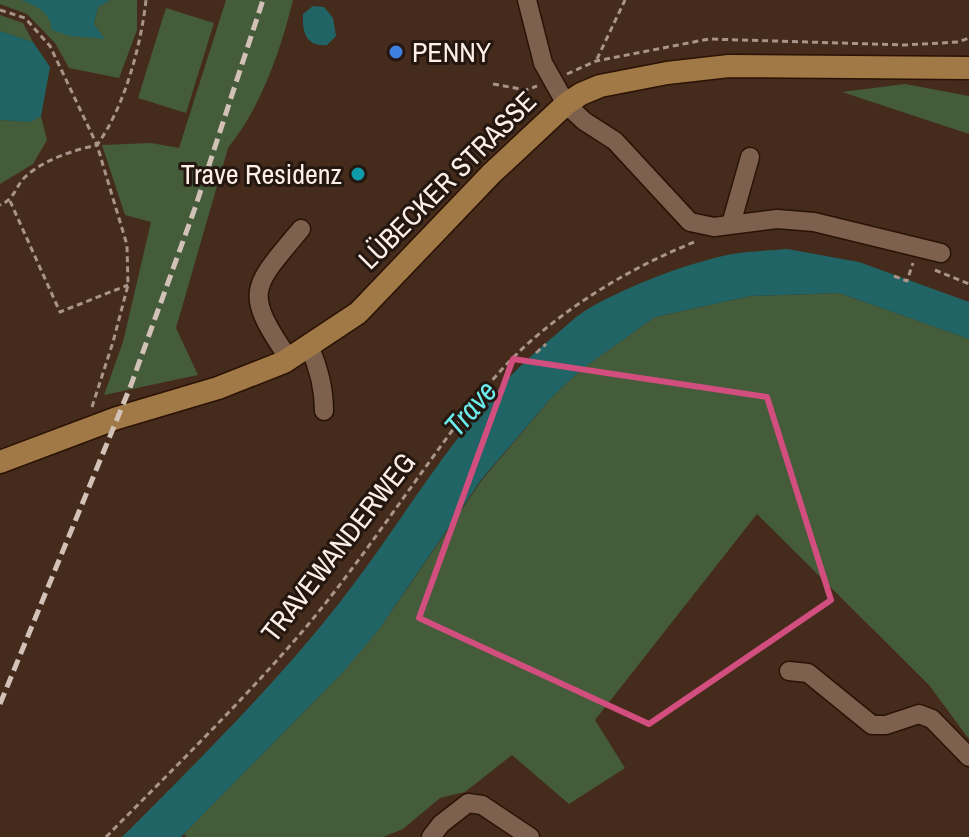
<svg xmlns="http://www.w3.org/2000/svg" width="969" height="837" font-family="'Archivo Narrow',sans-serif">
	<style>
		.green { fill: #455c3b }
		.water { fill: #206465 }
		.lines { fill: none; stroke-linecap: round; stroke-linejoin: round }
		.minor-casing { stroke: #2a1204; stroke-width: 21 }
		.major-casing { stroke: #2a1204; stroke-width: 25 }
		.path { stroke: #a89489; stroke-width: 3; stroke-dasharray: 6 4; stroke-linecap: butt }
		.minor { stroke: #7e604f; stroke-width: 18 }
		.major { stroke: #a17947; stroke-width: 22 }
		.rail { stroke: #d2c1b7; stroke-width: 5; stroke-dasharray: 12 6; stroke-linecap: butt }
		.marked { fill: none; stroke: #d14e7e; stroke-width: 6; stroke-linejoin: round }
		.shop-dot { fill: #3f7fe0; stroke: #231710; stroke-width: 3 }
		.culture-dot { fill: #0f9aa8; stroke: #231710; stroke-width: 3 }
		.labels { text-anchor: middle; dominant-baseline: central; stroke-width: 6; stroke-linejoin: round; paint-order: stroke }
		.poi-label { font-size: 28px; fill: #fef0e8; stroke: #231710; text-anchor: start }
		.street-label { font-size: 28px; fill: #fef0e8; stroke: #231710 }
		.water-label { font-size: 30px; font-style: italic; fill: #6cebed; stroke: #231710 }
	</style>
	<rect width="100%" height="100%" fill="#452b1c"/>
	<!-- green -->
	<g class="green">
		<path d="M0,0H21L41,8L51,21L104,38L94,24L98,7L111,0H137V30L119,78L69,68L55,43L27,14L0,4Z"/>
		<path d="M226,0H293C280,52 262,105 228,148L176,328L198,375L104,395L123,342L151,222L125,215L102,145L151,143L179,148Z"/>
		<path d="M166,8L214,23L186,113L138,98Z"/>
		<path d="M0,15L23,23L33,42L0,31Z"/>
		<path d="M905,84L969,96V134L842,92Z"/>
		<path d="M41,116L47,140L33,164L0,184V120L31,122Z"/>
		<path d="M839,293L969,339V739L929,685L757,514L595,720L625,768L569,804L512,755L465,792L440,798L403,829L383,837H187L184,834L342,673L380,628L482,480L552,397L582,369L655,317L751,296Z"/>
	</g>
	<!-- water -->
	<g class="water">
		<path d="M21,0H111L98,7L94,24L105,39L70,36L52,30C50,12 37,6 21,0Z"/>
		<path d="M313,6L324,7L333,18L336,36L327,45C306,47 302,32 303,14Z"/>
		<path d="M0,31L33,42L50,67L41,116L31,122L0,120Z"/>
		<path d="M787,249L859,262L969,302V339L839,293L751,296L655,317L582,369L552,397L481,480L380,628L344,671L181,837H122C196,763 272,688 337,606C408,516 463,410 553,337C565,327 577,315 591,307C631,285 682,265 727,255C746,251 767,251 787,249Z"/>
	</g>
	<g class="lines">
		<defs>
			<g id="minor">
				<path d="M527,0L543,63L566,104L584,121L615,141L690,222L714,227L777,219L814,222L941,253"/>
				<path d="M731,224L750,157"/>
				<path d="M309,346C319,368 324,387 324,411"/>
				<path d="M289,359C243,291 251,289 301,229"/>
				<path d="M789,671L808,673L872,725H886L919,714L932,719L969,757"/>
				<path d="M431,837L441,824L468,803L482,805L530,837"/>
			</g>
			<path id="major" d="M0,462L117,418L218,388L284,362L358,313L491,174L566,104L581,94L600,86L667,73L729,66L969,68"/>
		</defs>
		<!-- minor casing -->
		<use href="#minor" class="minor-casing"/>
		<!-- major casing -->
		<use href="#major" class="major-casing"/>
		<!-- path -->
		<g class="path">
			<path d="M0,10L25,18L50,46L97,145C74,150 43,160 25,177C15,187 15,199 0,205"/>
			<path d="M597,59L625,0"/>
			<path d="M567,74L596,61L709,39L905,45L958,42L969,38"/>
			<path d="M493,84L526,90L537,86"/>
			<path d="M10,201L60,312L128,285"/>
			<path d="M935,270L969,284"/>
			<path d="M894,276L907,281L913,263"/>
			<path d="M536,353L546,344"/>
			<path d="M92,407L113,342L128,285L127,245L97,145C124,108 141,46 146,0"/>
			<path d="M106,837C174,768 244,700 307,626C351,573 390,516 430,461C459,421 487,382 523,348C573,302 634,266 697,241"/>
		</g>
		<!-- minor -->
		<use href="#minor" class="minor"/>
		<!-- major -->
		<use href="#major" class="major"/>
		<!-- rail -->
		<path class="rail" d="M0,704L131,385L195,208L263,0"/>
	</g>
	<!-- marked area -->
	<path class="marked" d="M513,359L767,397L831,600L649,724L419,618Z"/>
	<!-- markers -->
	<circle class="shop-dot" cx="396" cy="52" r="8"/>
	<circle class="culture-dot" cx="358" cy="174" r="8"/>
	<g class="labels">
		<!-- poi labels -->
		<g class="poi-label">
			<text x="412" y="52">PENNY</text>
			<text x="342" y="174" text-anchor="end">Trave Residenz</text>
		</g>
		<!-- street labels -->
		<g class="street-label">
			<text transform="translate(447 180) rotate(-45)">LÜBECKER STRASSE</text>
			<text transform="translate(338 547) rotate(-52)">TRAVEWANDERWEG</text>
		</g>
		<!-- water labels -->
		<g class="water-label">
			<text transform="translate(470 408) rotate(-49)">Trave</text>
		</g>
	</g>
</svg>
